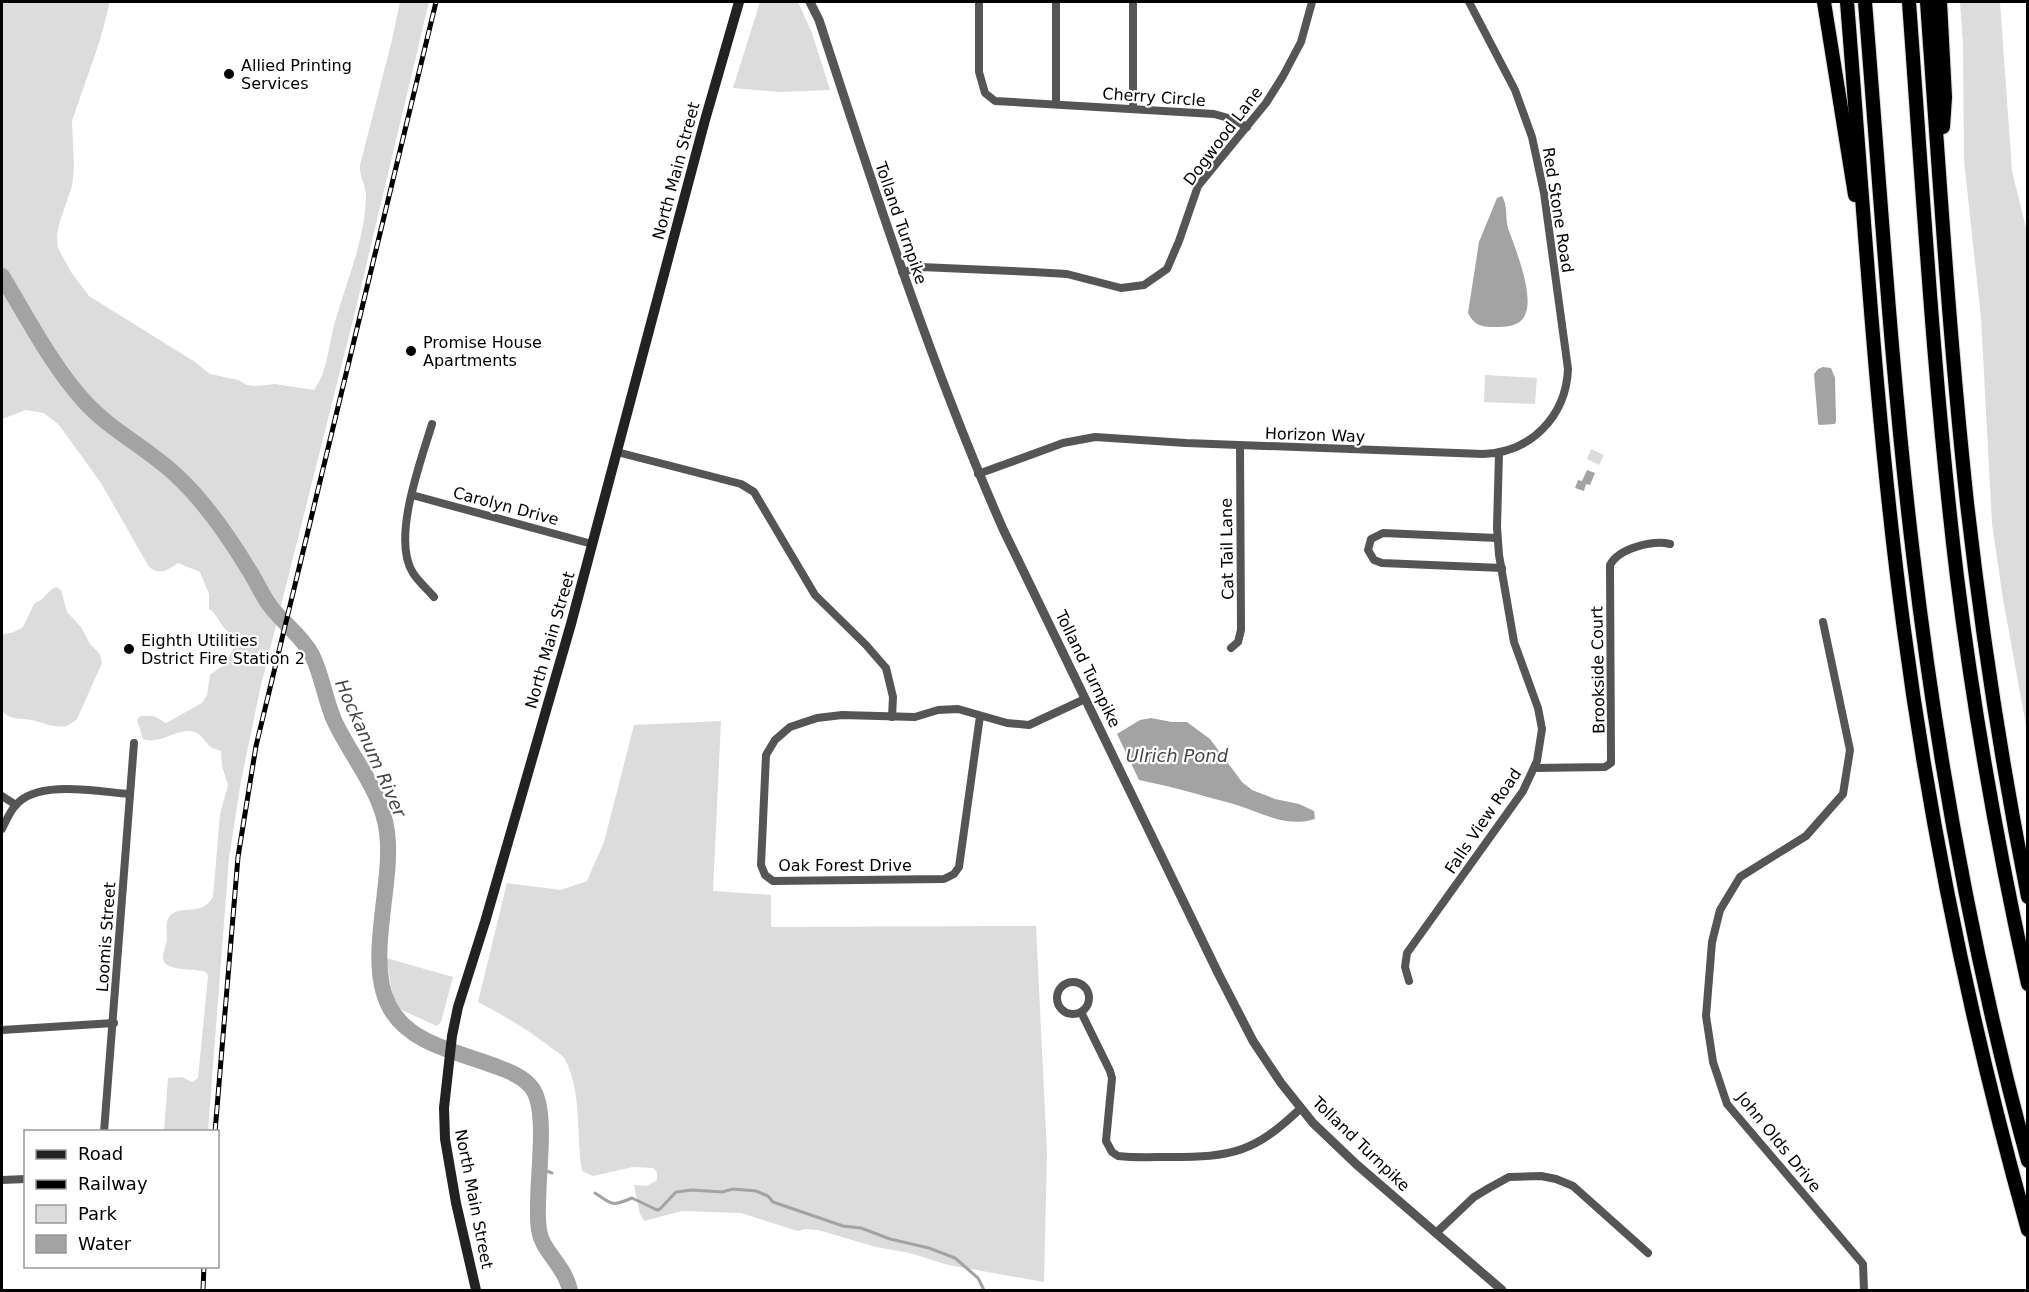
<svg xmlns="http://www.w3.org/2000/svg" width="2029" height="1292" font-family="'DejaVu Sans',sans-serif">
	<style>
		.green { fill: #dcdcdc }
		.water { fill: #a3a3a3 }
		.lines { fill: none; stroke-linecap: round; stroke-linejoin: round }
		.stream { stroke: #a3a3a3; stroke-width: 3 }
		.river { stroke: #a3a3a3; stroke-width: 16 }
		.motorway-casing { stroke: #dbdbdb; stroke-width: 16 }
		.minor { stroke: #555; stroke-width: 8 }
		.tertiary { stroke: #555; stroke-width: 9 }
		.secondary { stroke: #222; stroke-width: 10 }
		.motorway { stroke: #000; stroke-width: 14 }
		.rail-casing { stroke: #000; stroke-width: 5 }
		.rail { stroke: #fff; stroke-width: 3; stroke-dasharray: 9; stroke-linecap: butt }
		.poi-dot { fill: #000; stroke: #fff; stroke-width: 2 }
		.labels { text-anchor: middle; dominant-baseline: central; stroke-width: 4.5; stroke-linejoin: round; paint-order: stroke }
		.poi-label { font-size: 16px; fill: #000; stroke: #fff; text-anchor: start }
		.street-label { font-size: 16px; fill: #000; stroke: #fff }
		.water-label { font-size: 18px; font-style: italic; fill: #444; stroke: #fff }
	</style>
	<rect width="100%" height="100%" fill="#fff"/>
	<!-- green -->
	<g class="green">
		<path d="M2,2H110L100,40L72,121L74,167L72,186L60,221L57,235L58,248L71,272L89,296L195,362L210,374L238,380L247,385L256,386L275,384L314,390C328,370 328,348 334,325C346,282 365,241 366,196C366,185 359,177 360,165L392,40L400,2H429L356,308L261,685L241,781L229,858L208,1131H164L168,1078L182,1077L192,1082L198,1078L208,976L206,972C197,968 165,972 163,959C162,954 166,946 167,940C167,934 166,927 167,922C173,900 201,920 213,897L220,814L228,785L222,766L221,751C218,750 215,749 212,748C204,742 201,731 189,731C175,730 158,745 143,739L137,720L140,716H154L166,723L202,703L207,695L210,675L226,663L237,641C234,635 231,634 226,630C219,623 218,615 209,609V594L200,572L178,563C168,570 160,576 149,567L101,483L59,425L44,413L26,410L2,419Z"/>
		<path d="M760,2H798L812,33L830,90L780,92L733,88Z"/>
		<path d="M1960,2H2000L2012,171L2027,232V731L2003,599L1992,524L1981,318L1964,160L1963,43Z"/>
		<path d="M1485,375L1537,378L1535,404L1484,402Z"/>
		<path d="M1591,449L1604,455L1599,465L1587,459Z"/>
		<path d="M57,587L61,590L67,612L81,627L90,644L100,654L102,663L77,719C63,733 48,724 32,720C21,718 10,720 2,711V635L14,632L23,627L34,604L42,599L52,589Z"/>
		<path d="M721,721L713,891L771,895V927L1036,926L1047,1153L1044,1282L948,1265L910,1253L876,1247L818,1230L805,1229L798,1231L741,1213L682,1211L644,1221L640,1214L634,1185L647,1186L657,1180V1172L653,1168L633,1167L593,1176L582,1171C576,1135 582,1095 566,1061C564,1056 557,1052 553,1049C529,1030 505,1016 478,1002L507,883L561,890L587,881L604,842L634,725Z"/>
		<path d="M386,958L453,977L441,1022L437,1026L395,1007Z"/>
	</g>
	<!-- water -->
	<g class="water">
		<path d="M1502,196C1508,206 1505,217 1508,228C1515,248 1536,298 1524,317C1518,327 1504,327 1494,327C1481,327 1474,325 1468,313L1479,242L1497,198Z"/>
		<path d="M1823,367L1831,368L1835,378L1836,421L1835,424L1819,425L1818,423L1814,374L1818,369Z"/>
		<path d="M1587,470L1595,473L1590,485L1586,484L1584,491L1575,488L1578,480L1582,481Z"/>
		<path d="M1151,718L1172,722H1187L1210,739L1242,782L1252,790L1275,799L1299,804L1314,811L1315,819C1284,829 1258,810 1230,803C1200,795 1170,786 1139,780L1117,734L1140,720Z"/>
	</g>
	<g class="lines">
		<!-- stream -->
		<g class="stream">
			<path d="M539,1168L552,1173"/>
			<path d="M595,1193C613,1205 611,1207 632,1198L657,1210L660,1209L676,1192L692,1190L722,1192L733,1189L756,1191L768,1196L773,1202L843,1226L861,1228L890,1239L929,1248L955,1258L978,1278L984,1290"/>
		</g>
		<!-- river -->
		<path class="river" d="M2,276C27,317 52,366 84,401C111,431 148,448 177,476C205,502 229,537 249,570C257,582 262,596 271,607C284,624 302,636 312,655C322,675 325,699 334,720C351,757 382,791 387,832C394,884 365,959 389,1006C408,1044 459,1052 495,1066C508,1071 523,1076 532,1088C551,1114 533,1195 539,1230C541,1245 552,1255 560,1268C565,1275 568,1282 570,1290"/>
		<defs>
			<g id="motorway">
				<path d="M1824,2L1855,195"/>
				<path d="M1847,2C1864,211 1876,422 1904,630C1931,833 1973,1034 2028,1230"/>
				<path d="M1865,2C1880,185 1891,370 1913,554C1937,758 1974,962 2028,1161"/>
				<path d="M1909,2C1923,193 1934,386 1957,577C1974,713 1998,849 2028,984"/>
				<path d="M1927,2C1939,169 1949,336 1967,503C1982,635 2002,766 2028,897"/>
				<path d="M1940,2L1945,97L1943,127"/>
			</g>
		</defs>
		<!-- motorway casing -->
		<use href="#motorway" class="motorway-casing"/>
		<!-- minor -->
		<g class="minor">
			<path d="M979,2V72L985,93L995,101L1214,114L1232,119L1247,127"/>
			<path d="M1056,2V104"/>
			<path d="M1133,2V109"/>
			<path d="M902,272L921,267L1033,272L1067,274L1121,288L1144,285L1167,269L1179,241L1198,186L1266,103L1283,76L1301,42L1312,2"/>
			<path d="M432,424C421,461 391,539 413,573C418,581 427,589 434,597"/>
			<path d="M617,452L741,484L754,492L815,595L866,645L886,668L893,697L892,717"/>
			<path d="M978,474L1063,443L1095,437L1186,443L1483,454C1531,453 1566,416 1568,369L1544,193L1532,137L1515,90L1469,2"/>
			<path d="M412,495L592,544"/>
			<path d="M1497,538L1383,533L1371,539L1368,550L1374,560L1382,563L1502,568"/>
			<path d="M1823,622L1850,750L1843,794L1806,836L1740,877L1720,910L1712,942L1706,1016L1713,1062L1727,1104L1863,1264L1864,1290"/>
			<path d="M1231,648L1238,642L1241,630L1240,445"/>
			<path d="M980,716L959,867L954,874L944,879L773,881L765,875L761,865L766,755L775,740L790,727L817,718L842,715L915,717L938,710L958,709L1007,723L1029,725L1085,699"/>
			<path d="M1535,768L1605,767L1611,763L1610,565C1619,548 1653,540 1670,544"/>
			<path d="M2,796L16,805"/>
			<path d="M2,829C6,821 10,811 16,805C38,779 99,792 130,794"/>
			<path d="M1409,981L1405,967L1407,953L1523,791L1537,761L1542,729L1538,708L1514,642L1499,555L1497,527L1499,453"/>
			<circle cx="1073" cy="998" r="16"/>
			<path d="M1081,1012L1110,1071L1112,1078L1106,1141L1112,1152L1118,1156C1135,1158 1153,1157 1170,1157C1232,1157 1254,1153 1301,1108"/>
			<path d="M2,1030L114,1023"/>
			<path d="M104,1132L134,743"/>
			<path d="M2,1180L26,1179"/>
			<path d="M1436,1233L1474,1197L1489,1188L1509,1177L1541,1176L1556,1179L1573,1186L1648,1253"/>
		</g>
		<!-- tertiary -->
		<path class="tertiary" d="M810,2L819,20C875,192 930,363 1003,529L1218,973L1253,1041L1281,1083L1313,1123L1356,1164L1502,1290"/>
		<!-- secondary -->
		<path class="secondary" d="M476,1290L456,1203L445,1139L444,1108L452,1036L458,1007L485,922L571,624L705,120L739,2"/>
		<!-- motorway -->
		<use href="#motorway" class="motorway"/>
		<defs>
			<g id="rail">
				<path d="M215,1132L238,857L256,746L436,2"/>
				<path d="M203,1290L204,1266"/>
			</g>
		</defs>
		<!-- rail casing -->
		<use href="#rail" class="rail-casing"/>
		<!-- rail -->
		<use href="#rail" class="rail"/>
	</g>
	<!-- markers -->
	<g class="poi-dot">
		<circle cx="229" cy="74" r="6"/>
		<circle cx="411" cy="351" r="6"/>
		<circle cx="129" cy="649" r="6"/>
	</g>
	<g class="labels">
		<!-- poi labels -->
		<g class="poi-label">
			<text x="241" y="65">Allied Printing<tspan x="241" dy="18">Services</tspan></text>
			<text x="423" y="342">Promise House<tspan x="423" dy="18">Apartments</tspan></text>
			<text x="141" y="640">Eighth Utilities<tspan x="141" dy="18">Dstrict Fire Station 2</tspan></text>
		</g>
		<!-- street labels -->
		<g class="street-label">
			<text transform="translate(1154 97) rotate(4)">Cherry Circle</text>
			<text transform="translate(1223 136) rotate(-53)">Dogwood Lane</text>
			<text transform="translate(676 171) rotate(-75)">North Main Street</text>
			<text transform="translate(1558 210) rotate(81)">Red Stone Road</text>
			<text transform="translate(901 223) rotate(71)">Tolland Turnpike</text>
			<text transform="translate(1315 435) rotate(2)">Horizon Way</text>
			<text transform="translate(506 506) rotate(15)">Carolyn Drive</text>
			<text transform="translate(1227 549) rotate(-91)">Cat Tail Lane</text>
			<text transform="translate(550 640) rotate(-74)">North Main Street</text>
			<text transform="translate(1088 669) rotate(64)">Tolland Turnpike</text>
			<text transform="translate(1598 670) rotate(-91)">Brookside Court</text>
			<text transform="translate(1483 821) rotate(-56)">Falls View Road</text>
			<text x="845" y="865">Oak Forest Drive</text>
			<text transform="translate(106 937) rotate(-86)">Loomis Street</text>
			<text transform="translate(1779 1142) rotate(51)">John Olds Drive</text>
			<text transform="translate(1361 1144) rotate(44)">Tolland Turnpike</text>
			<text transform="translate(474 1199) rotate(79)">North Main Street</text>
		</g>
		<!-- water labels -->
		<g class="water-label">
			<text transform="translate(371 748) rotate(66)">Hockanum River</text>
			<text x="1177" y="755">Ulrich Pond</text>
		</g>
	</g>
	<!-- border -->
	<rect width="2029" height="1292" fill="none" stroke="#000000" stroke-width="6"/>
	<!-- legend -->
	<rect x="24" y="1130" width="195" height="138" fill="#ffffff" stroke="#999999" stroke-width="1.5"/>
	<rect x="36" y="1150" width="30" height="9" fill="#222222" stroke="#999999" stroke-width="1.5"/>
	<text x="78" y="1160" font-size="18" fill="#000000">Road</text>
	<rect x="36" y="1180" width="30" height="9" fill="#000000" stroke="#999999" stroke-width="1.5"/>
	<text x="78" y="1190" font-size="18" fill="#000000">Railway</text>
	<rect x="36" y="1205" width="30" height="18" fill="#dcdcdc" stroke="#999999" stroke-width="1.5"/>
	<text x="78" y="1220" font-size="18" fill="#000000">Park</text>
	<rect x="36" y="1235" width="30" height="18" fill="#a3a3a3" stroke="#999999" stroke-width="1.5"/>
	<text x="78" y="1250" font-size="18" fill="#000000">Water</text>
</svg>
